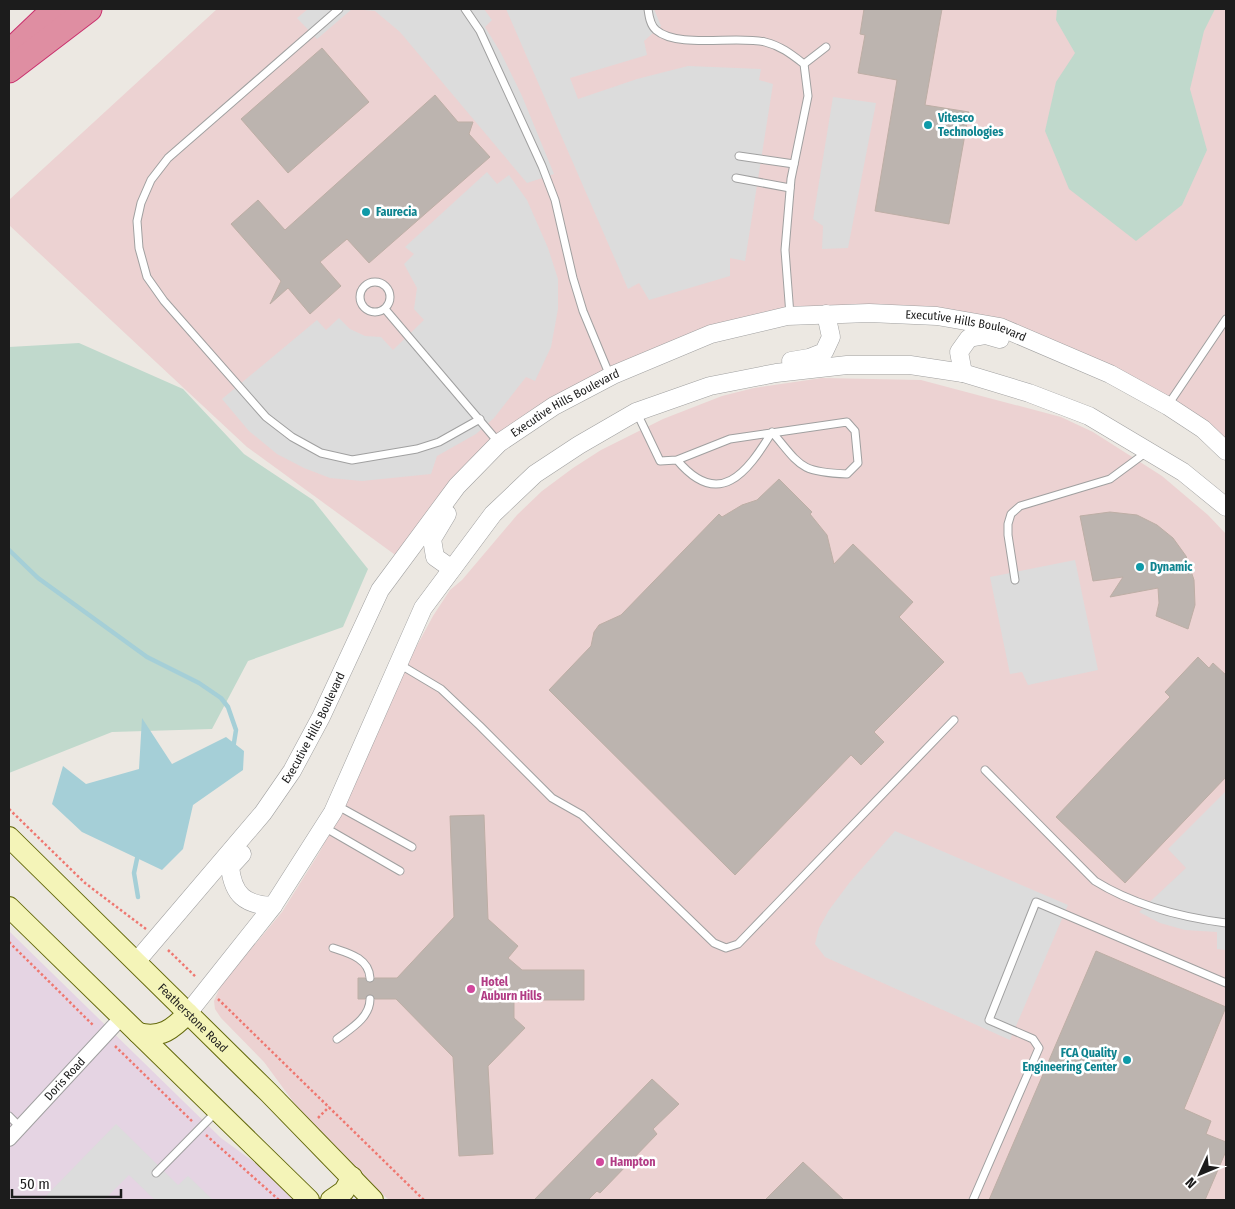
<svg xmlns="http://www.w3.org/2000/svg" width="1235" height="1209" font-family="'Fira Sans Condensed',sans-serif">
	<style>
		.commercial { fill: #ecd2d2 }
		.industrial { fill: #e5d4e3 }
		.wetland { fill: #c0d9cc }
		.parking { fill: #dcdcdc }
		.water { fill: #a5cfd7 }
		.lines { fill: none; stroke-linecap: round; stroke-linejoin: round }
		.stream { stroke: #a5cfd7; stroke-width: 4.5 }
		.building { fill: #bcb4af; stroke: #bdaea5 }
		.service-casing { stroke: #a0a0a0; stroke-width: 9 }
		.minor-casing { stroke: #a0a0a0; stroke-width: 16 }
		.tertiary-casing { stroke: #a0a0a0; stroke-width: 19 }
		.secondary-casing { stroke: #64690c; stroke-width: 22 }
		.motorway-casing { stroke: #c9306d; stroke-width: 27 }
		.path { stroke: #ef7770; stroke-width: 2.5; stroke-dasharray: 2.5 2.5; stroke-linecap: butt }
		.service { stroke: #fff; stroke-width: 7 }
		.minor { stroke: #fff; stroke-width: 14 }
		.tertiary { stroke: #fff; stroke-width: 18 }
		.secondary { stroke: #f4f4b8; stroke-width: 20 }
		.motorway { stroke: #df8ea2; stroke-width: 25 }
		.culture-dot { fill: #0f9aa8; stroke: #fff; stroke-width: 2 }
		.hotel-dot { fill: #d1479c; stroke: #fff; stroke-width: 2 }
		.labels { text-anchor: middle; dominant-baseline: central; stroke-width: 5; stroke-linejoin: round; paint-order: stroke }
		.culture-label { font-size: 12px; font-weight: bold; fill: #0d838f; stroke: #fff; text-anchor: start }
		.street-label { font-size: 12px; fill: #1c1c1c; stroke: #fff }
		.hotel-label { font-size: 12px; font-weight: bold; fill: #b23c85; stroke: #fff; text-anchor: start }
	</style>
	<rect width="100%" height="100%" fill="#ece8e2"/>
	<!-- commercial -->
	<g class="commercial">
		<path d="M217,9H1226V446L1187,414L949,314H775L536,412L398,557L247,447L9,225V200Z"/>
		<path d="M822,378L921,380L1061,417L1093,432L1162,476L1208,515L1226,534V1200H389L351,1165L300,1111L264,1062L221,1018L215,1009L214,1001L221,985L282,912L319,853L350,795L413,653L433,616L450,590L462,580L517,515L542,491L573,468L601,450L663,419L722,396L754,388Z"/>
	</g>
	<!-- industrial -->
	<path class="industrial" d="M9,931L221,1138L254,1162L297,1200H9Z"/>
	<!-- wetland -->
	<g class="wetland">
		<path d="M1057,9H1215L1204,31L1190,89L1207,150L1182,205L1136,241L1069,189L1045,131L1056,82L1075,53L1056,20Z"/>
		<path d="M79,343L183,389L244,454L313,500L368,569L343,627L248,661L212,729L112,732L9,773V347Z"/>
	</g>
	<!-- parking -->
	<g class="parking">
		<path d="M308,9H484L492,20L485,27L501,53L522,96L554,174L527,183L400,32L375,11L352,9L317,39L297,18Z"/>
		<path d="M506,9H654L661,26L644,41L647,55L570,78L578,99L637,79L688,66L761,69L759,80L773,84L745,261L730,258V276L649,300L639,283L628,289Z"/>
		<path d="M833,97L876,103L848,248L822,249L823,226L813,219Z"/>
		<path d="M487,172L497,184L509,175L527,200L548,248L558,279V309L551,347L535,381L526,377L494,418L476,434L437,456L431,474L362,481L330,478L304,468L277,454L249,431L222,399L317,320L326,330L339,318L350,329L365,336L381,337L393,350L424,320L414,309L417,288L404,264L414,254L405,247Z"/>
		<path d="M1075,560L1098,670L1028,685L1022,672L1010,674L990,577Z"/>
		<path d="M1226,791V950L1217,949V932L1185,930L1160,923L1139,912L1186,868L1168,849Z"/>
		<path d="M895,831L1068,905L1010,1040L825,957L815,944L819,928L829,910L850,882Z"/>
		<path d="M116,1124L178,1185L188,1176L213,1200H155L129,1175L104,1200H42Z"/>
	</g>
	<!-- water -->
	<path class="water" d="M142,718L172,764L226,737L244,751L243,770L193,805L183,849L162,870L82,832L52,804L63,766L86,784L139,769Z"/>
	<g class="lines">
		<!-- stream -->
		<g class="stream">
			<path d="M9,550L38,578L147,657L199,683L221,698L228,707L236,730L233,749"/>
			<path d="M138,897L134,873L138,854"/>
		</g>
	</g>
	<!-- building -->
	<g class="building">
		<path d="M864,9H942L925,105L969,112L949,224L875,211L897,80L858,73L865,35L860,34Z"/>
		<path d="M322,48L369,102L288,173L241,119Z"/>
		<path d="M435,95L458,122H473L469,134L490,157L369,263L347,239L320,262L341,286L310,314L288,288L270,304L281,281L231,224L258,200L285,230Z"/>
		<path d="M779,479L812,512L810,514L827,535L834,564L853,544L913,602L899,617L944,662L874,732L884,742L861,765L851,755L735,875L549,690L591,646L594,632L599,625L621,615L719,514L722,517L742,505L757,500Z"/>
		<path d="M1110,512L1137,515L1157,525L1173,538L1186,556L1194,580L1195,605L1188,629L1156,616L1159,603L1158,588L1110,597L1123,577L1093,581L1080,516Z"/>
		<path d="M1198,657L1209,668L1213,663L1226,675V777L1125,883L1056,817L1170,697L1165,692Z"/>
		<path d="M484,815L488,919L518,946L508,958L522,970H584V1000H514V1018L525,1028L488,1066L493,1154L459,1156L453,1057L396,999H375L370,994L365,999H358V978H365L370,983L375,978H397L454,917L450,816Z"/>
		<path d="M1096,951L1226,1007L1184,1109L1211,1121L1206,1134L1226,1142V1151L1205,1200H989Z"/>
		<path d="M652,1079L679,1104L653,1129L657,1134L600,1193L597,1191L588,1200H534Z"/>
		<path d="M803,1162L844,1200H765Z"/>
	</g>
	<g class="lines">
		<defs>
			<g id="service">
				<path d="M339,9L168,158L151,180L141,203L137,221L139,248L147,277L164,301L266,417L292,437L321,453L352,460L417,449L439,442L480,419"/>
				<path d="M465,9L480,31L542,166L555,200L573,278L583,311L610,376"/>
				<path d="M648,9C649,16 650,25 656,30C678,49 736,35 765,42C781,46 791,54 804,64L808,96L791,179L785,250L790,315"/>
				<path d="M804,64L826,47"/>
				<path d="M739,156L794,164"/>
				<path d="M736,178L790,188"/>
				<circle cx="375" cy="297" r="15"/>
				<path d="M385,309L499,443"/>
				<path d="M1168,405L1226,319"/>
				<path d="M637,413L660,461L677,460L730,439L847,422L855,431L858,463L847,474C799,472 801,466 772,432C747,473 719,510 677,460"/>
				<path d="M1015,580L1008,535V524L1011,514L1020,506L1110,479L1148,451"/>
				<path d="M399,664L441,689L480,726L552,798L582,815L714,943L726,948L738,944L954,720"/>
				<path d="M985,770L1095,881C1135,906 1180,917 1226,923"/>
				<path d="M336,805L412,847"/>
				<path d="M324,827L400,871"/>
				<path d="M333,948C348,953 369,958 370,978"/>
				<path d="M337,1039C350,1029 370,1018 370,999"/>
				<path d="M9,1116L20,1127"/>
				<path d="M156,1173L215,1113"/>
				<path d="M973,1200L1039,1048L1033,1039L989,1020L1036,902L1226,983"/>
			</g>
			<g id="minor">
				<path id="s1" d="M9,1139L122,1017"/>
			</g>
			<g id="tertiary">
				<path d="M791,361L809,358L824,352L831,337L826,314"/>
				<path d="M963,373L959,352L969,338L986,335L1000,339"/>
				<path d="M447,514L432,539L435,557L452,569"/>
				<path d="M242,854L230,867C233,895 245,905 273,906"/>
				<path id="s2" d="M136,962L263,813L292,771L321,717L380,590L457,486L499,443L554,406L613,375L711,334L787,316L869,313L937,316L1000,327L1110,374L1168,406L1203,429L1226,451"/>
				<path d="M188,1013L273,906L333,812L423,608L493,514L535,474L579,445L636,412L710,386L776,373L847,365H910L963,373L1029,393L1089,416L1183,472L1226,507"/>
			</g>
			<g id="secondary">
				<path id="s3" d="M9,837L269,1093L373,1200"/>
				<path d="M9,907L309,1200"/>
				<path d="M138,1033C161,1039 173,1029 188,1013"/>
				<path d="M331,1200L344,1191L352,1177"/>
			</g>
			<g id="motorway">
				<path d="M12,50L55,9"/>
				<path d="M9,70L89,9"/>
			</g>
		</defs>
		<!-- service casing -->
		<use href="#service" class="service-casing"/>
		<!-- minor casing -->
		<use href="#minor" class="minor-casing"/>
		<!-- tertiary casing -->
		<use href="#tertiary" class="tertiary-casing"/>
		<!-- secondary casing -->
		<use href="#secondary" class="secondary-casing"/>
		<!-- motorway casing -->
		<use href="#motorway" class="motorway-casing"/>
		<!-- path -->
		<g class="path">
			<path d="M9,809L85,883L146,929"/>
			<path d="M9,942L94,1026"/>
			<path d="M168,950L196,977"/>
			<path d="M218,999L424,1200"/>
			<path d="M115,1046L193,1122"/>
			<path d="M318,1118L329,1107"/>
			<path d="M206,1135L279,1200"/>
		</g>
		<!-- service -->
		<use href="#service" class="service"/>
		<!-- minor -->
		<use href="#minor" class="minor"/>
		<!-- tertiary -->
		<use href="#tertiary" class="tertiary"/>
		<!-- secondary -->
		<use href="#secondary" class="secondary"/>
		<!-- motorway -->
		<use href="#motorway" class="motorway"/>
	</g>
	<!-- markers -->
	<g class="culture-dot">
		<circle cx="928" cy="125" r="5"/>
		<circle cx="366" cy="212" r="5"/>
		<circle cx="1140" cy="567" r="5"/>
		<circle cx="1127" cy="1060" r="5"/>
	</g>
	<g class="hotel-dot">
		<circle cx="471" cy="989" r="5"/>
		<circle cx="600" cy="1162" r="5"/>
	</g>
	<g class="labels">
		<!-- culture labels -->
		<g class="culture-label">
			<text x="938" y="118">Vitesco<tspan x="938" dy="14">Technologies</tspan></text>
			<text x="376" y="212">Faurecia</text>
			<text x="1150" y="567">Dynamic</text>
			<text x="1117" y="1053" text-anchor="end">FCA Quality<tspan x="1117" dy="14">Engineering Center</tspan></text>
		</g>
		<!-- street labels -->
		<g class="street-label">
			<text stroke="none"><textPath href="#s2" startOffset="1135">Executive Hills Boulevard</textPath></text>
			<text stroke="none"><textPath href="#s2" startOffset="715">Executive Hills Boulevard</textPath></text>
			<text stroke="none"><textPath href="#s2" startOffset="295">Executive Hills Boulevard</textPath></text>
			<text stroke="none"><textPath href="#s3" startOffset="258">Featherstone Road</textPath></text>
			<text stroke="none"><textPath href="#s1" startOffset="82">Doris Road</textPath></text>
		</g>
		<!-- hotel labels -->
		<g class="hotel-label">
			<text x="481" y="982">Hotel<tspan x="481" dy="14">Auburn Hills</tspan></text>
			<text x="610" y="1162">Hampton</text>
		</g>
	</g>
	<!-- border -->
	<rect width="1235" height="1209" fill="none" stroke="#1c1c1c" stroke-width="20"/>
	<!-- north arrow -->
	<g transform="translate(1200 1174) rotate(226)" stroke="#ffffff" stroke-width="4" paint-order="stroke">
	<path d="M0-4L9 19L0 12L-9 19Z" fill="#1c1c1c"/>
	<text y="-8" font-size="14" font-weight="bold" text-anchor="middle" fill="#1c1c1c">N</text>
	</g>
	<!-- scale -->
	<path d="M12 1189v8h109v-8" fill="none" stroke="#1c1c1c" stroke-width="2.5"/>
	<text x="20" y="1189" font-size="15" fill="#1c1c1c" stroke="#ffffff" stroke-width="4" paint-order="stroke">50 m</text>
</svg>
